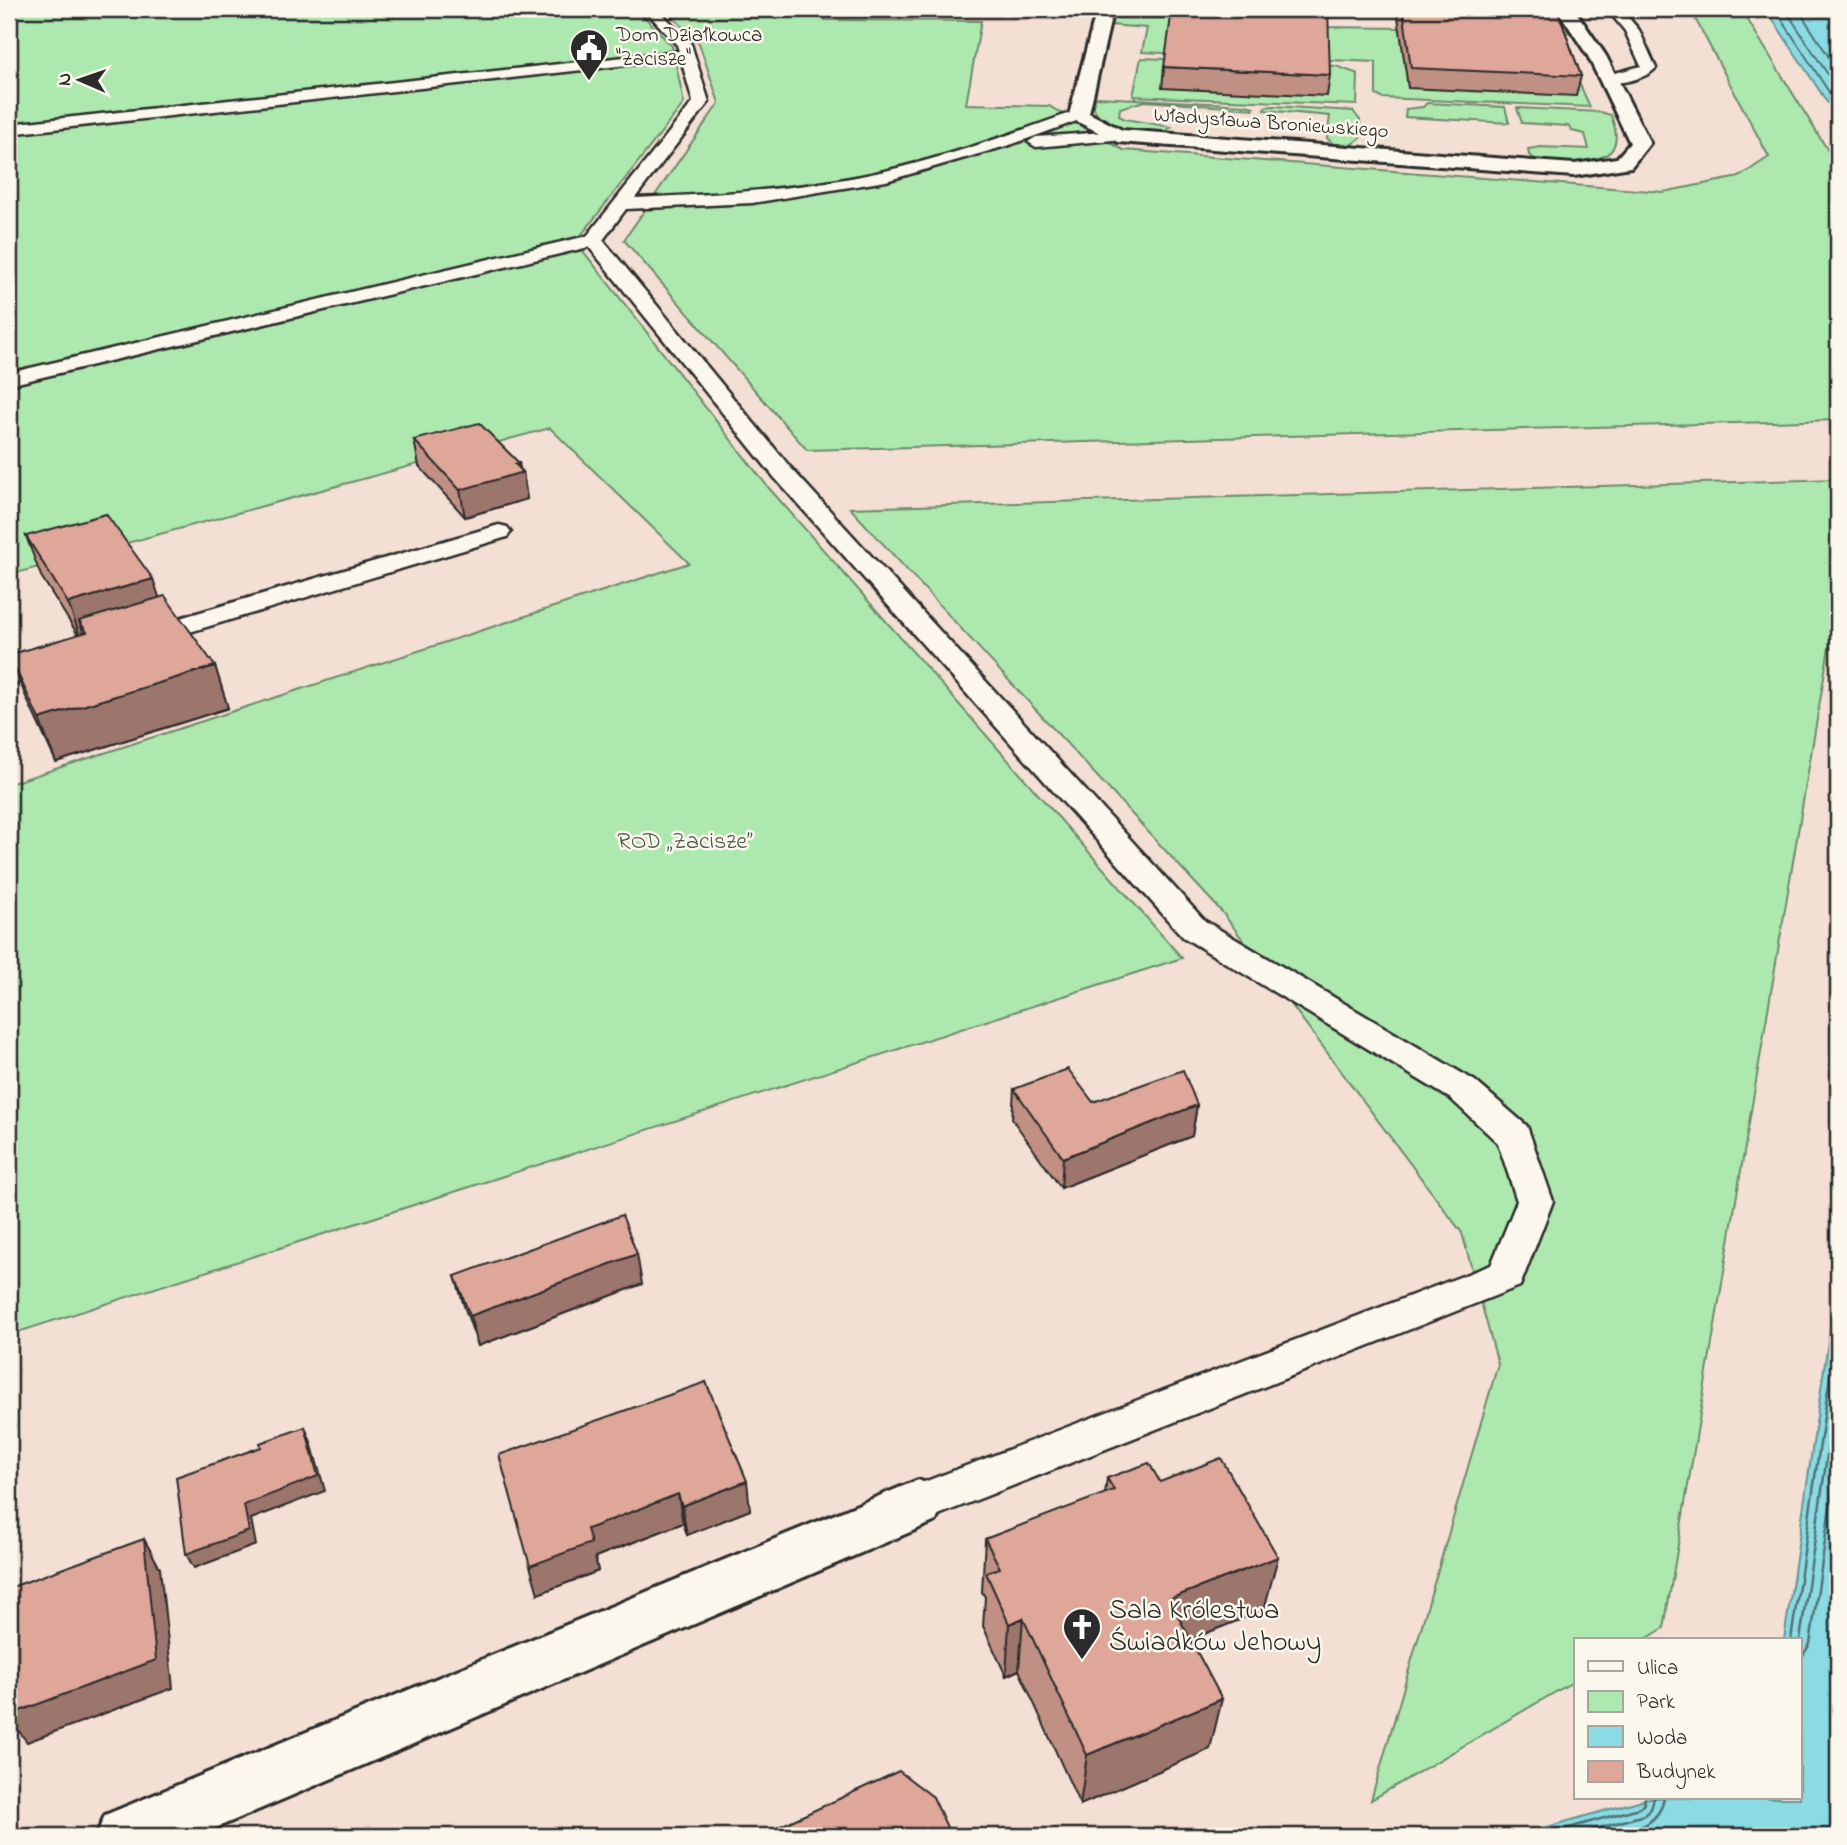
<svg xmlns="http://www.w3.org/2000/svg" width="1847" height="1845" font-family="'Indie Flower',sans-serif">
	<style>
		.built { fill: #edcec2 }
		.green { fill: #ade9ae; stroke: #6c8a6c; stroke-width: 2 }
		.water { fill: #8adbe3; stroke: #649599; stroke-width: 2 }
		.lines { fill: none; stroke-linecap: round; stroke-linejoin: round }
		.shore-far1 { stroke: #517175; stroke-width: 2 }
		.shore { stroke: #517175; stroke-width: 2.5 }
		.service-casing { stroke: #2b2b2b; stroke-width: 5 }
		.minor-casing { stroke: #2b2b2b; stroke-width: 6 }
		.service { fill: #fbf7ec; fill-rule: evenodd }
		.minor { fill: #fbf7ec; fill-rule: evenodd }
		.wall { fill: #c09084; stroke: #2b2b2b; stroke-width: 2 }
		.shaded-wall { fill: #9c756c; stroke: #2b2b2b; stroke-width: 2 }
		.building { fill: #dfa79a; stroke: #2b2b2b; stroke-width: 2 }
		.labels { text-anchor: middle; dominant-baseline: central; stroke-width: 5; stroke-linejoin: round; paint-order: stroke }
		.far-poi-label { font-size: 21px; fill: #2b2b2b; stroke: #fbf7ec; text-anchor: start }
		.far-street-label { font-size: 21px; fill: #2b2b2b; stroke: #fbf7ec }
		.park-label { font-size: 24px; fill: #4c5a4c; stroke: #fbf7ec }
		.near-poi-label { font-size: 28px; fill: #2b2b2b; stroke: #fbf7ec; text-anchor: start }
	</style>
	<rect width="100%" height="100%" fill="#f3dfd3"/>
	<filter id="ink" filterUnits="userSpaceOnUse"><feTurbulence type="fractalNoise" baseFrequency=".0143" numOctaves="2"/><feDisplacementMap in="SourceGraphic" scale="14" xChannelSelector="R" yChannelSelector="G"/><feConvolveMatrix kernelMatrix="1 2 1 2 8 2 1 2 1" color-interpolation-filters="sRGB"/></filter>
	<g filter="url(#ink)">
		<!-- built -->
		<path class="built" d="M825,9H1060V21L824,20Z"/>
		<!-- green -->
		<g class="green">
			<path d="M9,9H637L672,46L684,103L576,242L768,487L1182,958L9,1335V784L689,563L550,428L9,575Z"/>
			<path d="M665,9H825V20L981,21L966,104L1049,106L1123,150L1663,192L1739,177L1769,157L1690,9H1741L1838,167V420L807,450L624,240L719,103L699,43Z"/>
			<path d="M1175,15L1319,27L1569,30V32L1567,33H1542L1572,67L1590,107L1382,98L1376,95V62L1142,52L1147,28L1110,25L1111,20L1121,16Z"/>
			<path d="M1141,58L1336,66L1358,74L1357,105L1133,96Z"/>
			<path d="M1098,97L1245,105L1254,107V109L1145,101L1120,108L1119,116L1125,119L1171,127L1162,134C1137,132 1095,130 1092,100Z"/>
			<path d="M1427,103L1505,107L1509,123L1405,117L1406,109L1423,107Z"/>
			<path d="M1273,106L1353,111L1360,120V138L1351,145L1333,144L1327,138L1330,116L1264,110L1265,107Z"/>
			<path d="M1517,108L1600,112L1611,115C1614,126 1619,137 1613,148C1604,166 1542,167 1529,155L1528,149L1541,147L1589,149L1585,134L1572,131L1568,126L1522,123Z"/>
			<path d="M1838,479V594L1664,1628L1644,1640H1576V1680L1371,1800L1498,1364L1462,1233L1222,912L850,508Z"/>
		</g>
		<!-- water -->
		<g class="water">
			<path d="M1766,9H1838V119Z"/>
			<path d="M1838,1274V1836H1535L1533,1831L1649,1798H1800V1640H1784Z"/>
		</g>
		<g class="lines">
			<!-- shore-far1 -->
			<g class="shore-far1">
				<path d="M1775,9L1838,106"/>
				<path d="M1785,9L1838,90"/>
				<path d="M1798,9L1838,71"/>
			</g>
			<!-- shore -->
			<g class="shore">
				<path d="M1791,1640L1838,1322"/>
				<path d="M1800,1640L1838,1381"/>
				<path d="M1800,1660L1810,1644L1838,1452"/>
				<path d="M1541,1836L1639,1808L1644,1804L1645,1798"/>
				<path d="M1572,1836L1644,1815L1651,1809L1654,1798"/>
				<path d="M1610,1836C1634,1830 1659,1826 1664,1798"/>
			</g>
			<defs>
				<g id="service">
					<path d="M644,9H658L691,44L709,102L635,198C719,194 802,190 885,171C949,156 1012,134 1073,112L1079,110L1087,115L1085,118L1013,144L886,181L752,203L626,209L603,240L790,467L1205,921L1475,1081L1527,1126L1553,1201L1520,1286L918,1523L903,1518L897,1504L903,1490L1491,1265L1517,1201L1498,1143L1451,1099L1183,937L774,477L589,247L9,385V373L587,236L693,102L681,59L9,134V124L679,51L677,45Z"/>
					<path d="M1101,9H1213L1220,13L1213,17L1106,16L1101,15Z"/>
					<path d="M1607,9H1621L1639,30L1656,68C1645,79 1620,85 1604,82L1601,79L1604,76L1641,66L1625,31Z"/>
					<path d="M1118,131L1124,133L1126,136L1124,139L1036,147L1028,142L1036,137Z"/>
					<path d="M499,525L507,527L511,532L507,537L153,643L144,645L135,643L131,637L135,631Z"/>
					<path d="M58,655L67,657L71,663L67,669L9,685V669Z"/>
				</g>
				<g id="minor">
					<path d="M1097,9H1113L1089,113L1122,130L1574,164L1617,158L1630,143L1588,56L1557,9H1574L1606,56L1650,143L1631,167L1574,176L1118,142L1072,119L1069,115Z"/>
					<path d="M918,1480L936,1487L944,1504L936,1521L197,1836H96L105,1815Z"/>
				</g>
			</defs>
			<!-- service casing -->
			<use href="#service" class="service-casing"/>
			<!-- minor casing -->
			<use href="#minor" class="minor-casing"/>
			<!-- service -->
			<use href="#service" class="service"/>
			<!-- minor -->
			<use href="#minor" class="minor"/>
		</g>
		<!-- wall -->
		<g class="wall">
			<path d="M1397,9H1557L1581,76L1576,96L1408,88Z"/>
			<path d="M1164,67L1330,75L1327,96L1162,88Z"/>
			<path d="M414,440L521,470L523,472L527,499L465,517L419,466Z"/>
			<path d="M26,536L159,598L215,666L228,708L56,762L26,697L9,655L78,635L41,576Z"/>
			<path d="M1014,1089L1093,1102L1197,1105L1192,1136L1061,1188L1012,1119Z"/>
			<path d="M455,1276L642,1284L478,1346L464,1306Z"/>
			<path d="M706,1382L750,1510L687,1535L683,1523L595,1557L598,1571L538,1594Z"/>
			<path d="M1107,1478L1160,1482L1264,1610L1191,1639L1210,1749L1080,1805L1019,1670L1006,1676L983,1626L985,1597L982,1592L985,1539L1105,1494Z"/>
		</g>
		<!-- shaded-wall -->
		<g class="shaded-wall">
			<path d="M519,463L521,473L523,472L527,499L465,517L460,490Z"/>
			<path d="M153,579L167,620L87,632L79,621L88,643L83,644L68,603Z"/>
			<path d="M215,666L228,708L56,762L39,719Z"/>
			<path d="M1197,1105L1192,1136L1061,1188L1063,1158Z"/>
			<path d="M637,1254L642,1284L478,1346L470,1316Z"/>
			<path d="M305,1427L311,1442L325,1491L251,1519L256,1545L194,1568L186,1554L244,1505Z"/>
			<path d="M747,1481L750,1510L687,1535L682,1506Z"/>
			<path d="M678,1494L683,1523L595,1557L598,1571L538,1594L530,1566L587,1529Z"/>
			<path d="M144,1539L160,1568L173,1688L27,1742L9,1718V1715Z"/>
			<path d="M1278,1557L1264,1610L1160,1652L1169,1599Z"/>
			<path d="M1023,1618L1019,1670L1006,1676L1009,1624Z"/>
			<path d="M1222,1699L1210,1749L1080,1805L1087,1755Z"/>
		</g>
		<!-- building -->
		<g class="building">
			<path d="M1172,9H1328L1330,75L1164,67Z"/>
			<path d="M1403,9H1557L1581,76L1411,68Z"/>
			<path d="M479,423L519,463L515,464L523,472L460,490L414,440Z"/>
			<path d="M106,514L153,579L68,603L26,536Z"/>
			<path d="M165,596L215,666L39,719L9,655L87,632L79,621Z"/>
			<path d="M1068,1069L1093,1102L1183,1070L1197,1105L1063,1158L1014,1089Z"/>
			<path d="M622,1215L637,1254L470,1316L455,1276Z"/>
			<path d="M706,1382L747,1481L682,1506L678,1494L587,1529L591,1543L530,1566L499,1455Z"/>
			<path d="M305,1427L318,1476L244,1505L249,1531L186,1554L176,1477L261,1447L260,1443Z"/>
			<path d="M1221,1458L1278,1557L1169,1599L1222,1699L1087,1755L1023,1618L1009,1624L986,1573L1000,1568L985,1539L1114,1490L1107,1478L1149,1463L1160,1482Z"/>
			<path d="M144,1539L156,1660L9,1715V1588Z"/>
			<path d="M899,1771L933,1797L951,1836H759Z"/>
		</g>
	</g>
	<!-- icons -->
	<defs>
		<symbol id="civic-pin" viewBox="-11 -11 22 30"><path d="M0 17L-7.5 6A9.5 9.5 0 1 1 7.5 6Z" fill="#2b2b2b" stroke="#fbf7ec"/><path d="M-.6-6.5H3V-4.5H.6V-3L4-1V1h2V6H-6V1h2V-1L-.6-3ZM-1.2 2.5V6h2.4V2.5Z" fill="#fff"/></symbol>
		<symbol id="church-pin" viewBox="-11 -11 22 30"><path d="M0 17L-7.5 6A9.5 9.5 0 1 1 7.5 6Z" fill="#2b2b2b" stroke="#fbf7ec"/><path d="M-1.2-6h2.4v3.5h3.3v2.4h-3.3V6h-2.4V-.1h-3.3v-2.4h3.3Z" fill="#fff"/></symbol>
	</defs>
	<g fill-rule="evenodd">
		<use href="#civic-pin" x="567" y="26" width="44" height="60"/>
		<use href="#church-pin" x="1060" y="1605" width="44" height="60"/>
	</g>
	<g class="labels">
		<!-- far-poi labels -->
		<g class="far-poi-label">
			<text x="616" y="36">Dom Działkowca<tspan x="616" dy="24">"Zacisze"</tspan></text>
		</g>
		<!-- far-street labels -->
		<g class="far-street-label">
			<text transform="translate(1271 124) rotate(4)">Władysława Broniewskiego</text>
		</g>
		<!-- park labels -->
		<g class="park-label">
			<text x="685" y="842">ROD „Zacisze”</text>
		</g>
		<!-- near-poi labels -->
		<g class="near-poi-label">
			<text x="1109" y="1611">Sala Królestwa<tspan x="1109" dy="32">Świadków Jehowy</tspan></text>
		</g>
	</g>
	<!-- margin -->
	<rect width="1847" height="1845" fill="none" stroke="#fbf7ec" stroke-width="35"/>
	<rect x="18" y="18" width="1812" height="1810" fill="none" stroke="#2b2b2b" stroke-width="2.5" filter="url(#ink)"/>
	<!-- legend -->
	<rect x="1574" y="1638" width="228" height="161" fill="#fbf7ec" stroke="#a8a59f" stroke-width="2"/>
	<rect x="1588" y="1661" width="35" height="10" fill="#fbf7ec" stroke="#a8a59f" stroke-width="2"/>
	<text x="1637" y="1674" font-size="21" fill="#2b2b2b">Ulica</text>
	<rect x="1588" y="1691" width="35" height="21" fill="#ade9ae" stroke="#a8a59f" stroke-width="2"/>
	<text x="1637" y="1708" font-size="21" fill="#2b2b2b">Park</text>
	<rect x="1588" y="1726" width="35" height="21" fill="#8adbe3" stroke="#a8a59f" stroke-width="2"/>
	<text x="1637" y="1744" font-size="21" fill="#2b2b2b">Woda</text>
	<rect x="1588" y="1761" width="35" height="21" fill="#dfa79a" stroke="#a8a59f" stroke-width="2"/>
	<text x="1637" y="1778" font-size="21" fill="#2b2b2b">Budynek</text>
	<!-- north arrow -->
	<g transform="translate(80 80) rotate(272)" stroke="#fbf7ec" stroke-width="5" paint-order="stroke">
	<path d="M0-5L12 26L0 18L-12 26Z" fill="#2b2b2b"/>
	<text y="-10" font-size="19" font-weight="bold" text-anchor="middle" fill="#2b2b2b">N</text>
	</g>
</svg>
